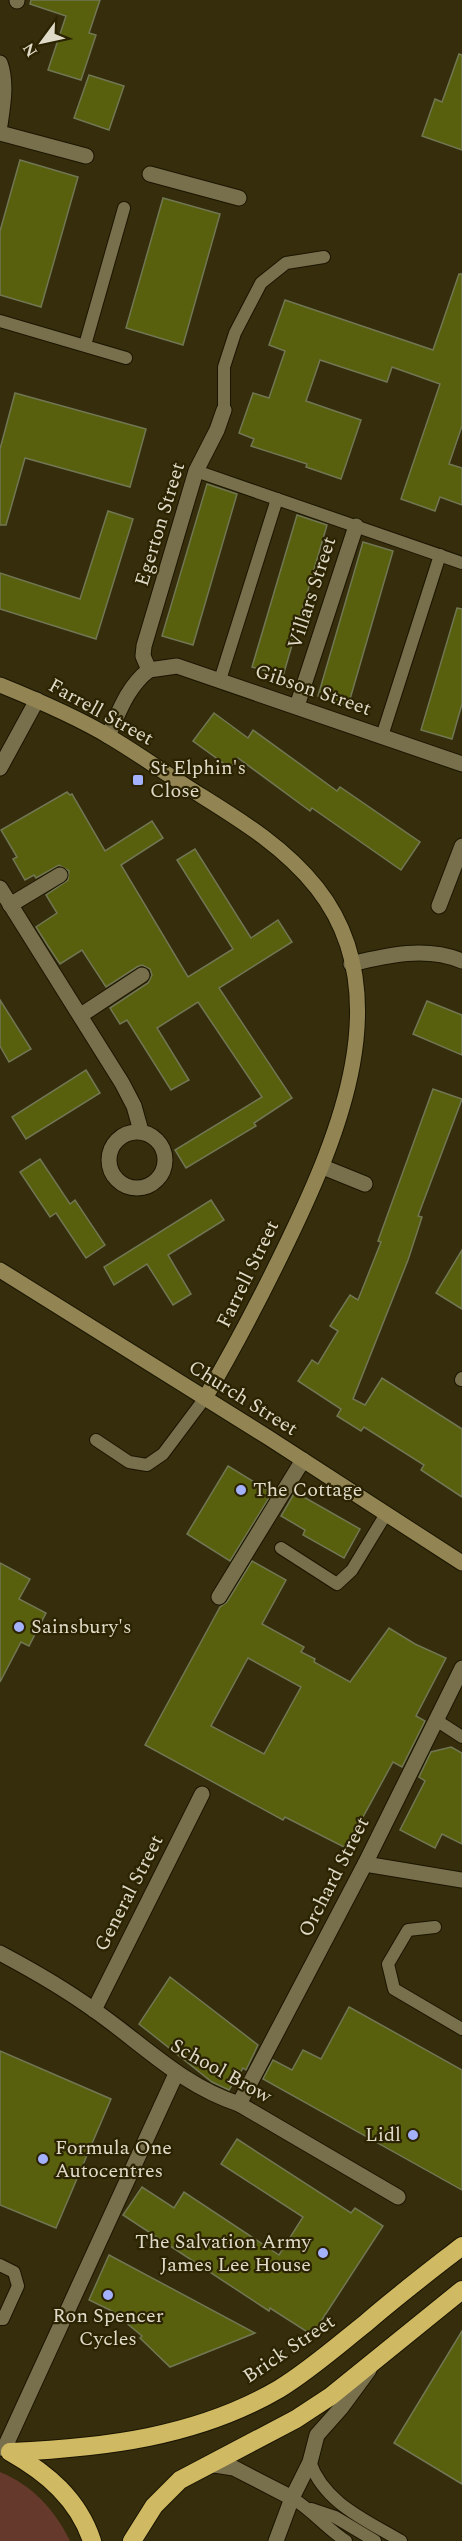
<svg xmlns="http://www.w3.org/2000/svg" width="462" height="2541" font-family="Spectral,serif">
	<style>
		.green { fill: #66392d }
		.building { fill: #58600d; stroke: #717654; stroke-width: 1.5; fill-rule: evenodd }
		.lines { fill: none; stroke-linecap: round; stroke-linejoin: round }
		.lane-casing { stroke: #1b1500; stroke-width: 14 }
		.street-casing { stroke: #1b1500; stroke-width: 17 }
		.secondary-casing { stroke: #1b1500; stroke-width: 17 }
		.highway-casing { stroke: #1b1500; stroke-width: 20 }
		.lane { stroke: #786f4c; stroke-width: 12 }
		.street { stroke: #786f4c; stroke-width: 15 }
		.secondary { stroke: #928553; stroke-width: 15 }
		.highway { stroke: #cfb963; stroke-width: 18 }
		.poi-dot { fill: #a4b2fc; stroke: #2b2301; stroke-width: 2 }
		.labels { text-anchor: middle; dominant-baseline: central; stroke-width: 4.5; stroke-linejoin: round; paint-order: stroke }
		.street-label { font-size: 20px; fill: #e0dbc8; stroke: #2b2301 }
		.poi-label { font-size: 20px; fill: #e0dbc8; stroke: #2b2301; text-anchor: start }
	</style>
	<rect width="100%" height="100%" fill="#352d0b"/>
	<!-- green -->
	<path class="green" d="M0,2472C32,2485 55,2510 70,2541H0Z"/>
	<!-- building -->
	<g class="building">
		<path d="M31,0H100L89,33L96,35L81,80L48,70L66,16L30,4Z"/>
		<path d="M459,54L462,55V150L422,136L435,99L442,102Z"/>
		<path d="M89,75L124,86L109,130L74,118Z"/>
		<path d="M20,160L78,177L41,307L0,295V231Z"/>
		<path d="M163,198L220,214L183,345L126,328Z"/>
		<path d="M459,274H462V426L449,464L462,468V505L440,497L435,511L401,499L440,384L392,367L387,382L320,360L306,401L361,420L341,479L306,467L307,464L251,446L254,439L239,433L253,393L269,398L285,351L269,345L285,300L433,350Z"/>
		<path d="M15,393L146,429L130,487L25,458L6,525H0V449Z"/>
		<path d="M207,484L237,494L193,645L162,636Z"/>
		<path d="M108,511L133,519L96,639L0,609V573L80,599Z"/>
		<path d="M297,515L327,525L283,676L252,667Z"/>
		<path d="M363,542L393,551L348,706L318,696Z"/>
		<path d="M457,608L462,609V704L452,739L421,730Z"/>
		<path d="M214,713L248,738L253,730L337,791L340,787L420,842L401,870L312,808L310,811L238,758L230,768L193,741Z"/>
		<path d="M67,792L70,795L72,794L105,851L152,821L163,838L121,865L188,977L233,949L177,860L195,849L251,938L278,920L292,942L219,988L292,1098L254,1123L256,1126L186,1168L175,1150L262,1097L198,1002L157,1028L189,1080L171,1090L127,1020L120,1024L110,1008L148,983L152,975L150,969L142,965L137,967L106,987L82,950L60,964L48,946L36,927L57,913L46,895L68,880L69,871L59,865L36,878L34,875L25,880L13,859L17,857L1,830Z"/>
		<path d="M0,1000L31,1049L9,1062L0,1046Z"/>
		<path d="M427,1001L462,1015V1055L413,1034Z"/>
		<path d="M86,1070L100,1093L26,1139L12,1117Z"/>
		<path d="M433,1089L462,1099L418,1216L422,1217L408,1260L353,1399L365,1405L382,1378L462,1429V1497L421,1470L424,1465L364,1427L361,1431L337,1416L341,1409L298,1381L312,1360L318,1364L338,1331L330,1326L350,1295L358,1300L381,1242L378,1241Z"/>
		<path d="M40,1159L70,1204L75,1200L105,1245L86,1258L56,1213L50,1217L20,1172Z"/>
		<path d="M211,1200L224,1220L168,1255L191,1294L173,1305L147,1264L114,1285L104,1267Z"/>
		<path d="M462,1250V1309L436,1293Z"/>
		<path d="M228,1466L272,1493L230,1561L187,1534Z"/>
		<path d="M295,1492L360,1529L344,1558L303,1535L305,1530L281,1516Z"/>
		<path d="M252,1561L286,1580L262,1624L304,1647L301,1652L315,1659L314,1662L350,1682L389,1628L415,1644L446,1658L416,1716L425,1721L402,1767L393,1762L346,1848L285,1817L283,1820L145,1745L220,1607L227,1602ZM248,1658L301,1687L264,1754L211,1726Z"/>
		<path d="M0,1563L30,1579L19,1599L46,1613L29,1646L21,1642L0,1682Z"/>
		<path d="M451,1747L462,1753V1844L442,1834L435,1848L400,1830L425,1781L419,1777L431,1752Z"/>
		<path d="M170,1977L258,2045L246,2070L243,2068L229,2090L212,2082L139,2024Z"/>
		<path d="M349,2007L462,2070V2190L263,2079L273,2060L292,2070L303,2050L321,2059Z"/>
		<path d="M0,2051L111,2099L56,2228L0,2205Z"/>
		<path d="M237,2139L351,2213L355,2208L383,2226L312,2335L270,2308L269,2311L123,2215L142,2187L174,2208L184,2192L279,2255L303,2217L221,2164Z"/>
		<path d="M109,2255L255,2333L170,2367L140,2338L142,2336L112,2311L89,2300Z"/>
		<path d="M462,2331V2484L394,2443Z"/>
	</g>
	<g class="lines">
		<defs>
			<g id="lane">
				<path d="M0,321L126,358"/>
				<path d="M85,345L124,208"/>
				<path d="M224,410V367L235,333L261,283L286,263L324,257"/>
				<path d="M196,471L462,563"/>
				<path d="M220,680L277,499"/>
				<path d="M382,736L440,555"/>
				<path d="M461,1380L462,1378"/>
				<path d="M96,1440L129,1462L147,1465L163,1454L205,1398"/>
				<path d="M281,1548L337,1584L352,1570L386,1514"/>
				<path d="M436,1720L462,1737"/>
				<path d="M435,1927L408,1930L388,1964L394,1989L462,2029"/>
				<path d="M0,2265L14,2272L18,2286L3,2319H0"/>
				<path d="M310,2462C324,2503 366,2520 401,2541"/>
				<path d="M292,2498C312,2510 326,2528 346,2541"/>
				<path d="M311,2509L335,2517L375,2541"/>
			</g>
			<g id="street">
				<path d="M17,1V0"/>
				<path d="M0,63C7,82 3,105 0,125"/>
				<path d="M0,133L86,156"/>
				<path d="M150,174L239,198"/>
				<path d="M149,670L177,666L462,764"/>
				<path d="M297,706L356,526"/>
				<path d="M108,736C119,712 127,687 149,670L143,656L144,646L196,471L217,430L224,410"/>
				<path d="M0,768L37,700"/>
				<path d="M0,888L122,1083L134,1106L141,1131"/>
				<path d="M10,905L60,875"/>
				<path d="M439,906L462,846"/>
				<path d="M351,964C388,955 426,946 462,961"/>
				<path d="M81,1015L142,975"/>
				<circle cx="137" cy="1160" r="28"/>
				<path d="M323,1167L365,1184"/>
				<path d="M219,1597L303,1460"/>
				<path d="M365,1864L462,1880"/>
				<path d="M0,1953C32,1970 65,1989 94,2010C143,2044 181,2085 239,2104L398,2197"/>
				<path d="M94,2010L202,1794"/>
				<path d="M239,2104L365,1864L462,1668"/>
				<path d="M4,2449L176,2074"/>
				<path d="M208,2464L234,2468L292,2498"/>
				<path d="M276,2541L292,2498L310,2462L317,2435L341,2408L369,2370"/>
			</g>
			<g id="secondary">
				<path d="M0,685C37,700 75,716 110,737C137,753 162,771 189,788C235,817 282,844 317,888C400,993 338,1137 288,1241C262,1295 235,1347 205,1398"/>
				<path d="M0,1270L269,1438L462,1563"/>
			</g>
			<g id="highway">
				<path d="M10,2452C47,2473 78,2499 92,2541"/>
				<path d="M11,2452C103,2448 197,2437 279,2389C310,2370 337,2346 366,2323C397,2296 430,2271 462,2246"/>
				<path d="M132,2541L154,2506L180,2480L296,2419L331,2396L462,2290"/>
			</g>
		</defs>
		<!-- lane casing -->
		<use href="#lane" class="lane-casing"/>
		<!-- street casing -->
		<use href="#street" class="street-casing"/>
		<!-- secondary casing -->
		<use href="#secondary" class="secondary-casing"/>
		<!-- highway casing -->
		<use href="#highway" class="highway-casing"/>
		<!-- lane -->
		<use href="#lane" class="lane"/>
		<!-- street -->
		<use href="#street" class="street"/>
		<!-- secondary -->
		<use href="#secondary" class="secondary"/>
		<!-- highway -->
		<use href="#highway" class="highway"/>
	</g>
	<!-- markers -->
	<g class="poi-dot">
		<rect x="132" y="774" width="12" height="12" rx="3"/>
		<circle cx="241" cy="1490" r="6"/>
		<circle cx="19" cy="1627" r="6"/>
		<circle cx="413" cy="2135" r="6"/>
		<circle cx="43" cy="2159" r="6"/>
		<circle cx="323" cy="2253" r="6"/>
		<circle cx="108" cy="2295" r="6"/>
	</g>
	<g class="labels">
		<!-- street labels -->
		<g class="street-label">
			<text transform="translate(160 524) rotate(-73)">Egerton Street</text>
			<text transform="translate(312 593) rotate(-72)">Villars Street</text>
			<text transform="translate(313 690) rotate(19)">Gibson Street</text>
			<text transform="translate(101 712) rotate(29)">Farrell Street</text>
			<text transform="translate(248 1274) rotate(-64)">Farrell Street</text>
			<text transform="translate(243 1398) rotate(32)">Church Street</text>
			<text transform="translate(334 1877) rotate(-63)">Orchard Street</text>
			<text transform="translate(129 1893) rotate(-63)">General Street</text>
			<text transform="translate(221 2071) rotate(29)">School Brow</text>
			<text transform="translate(289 2349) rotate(-34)">Brick Street</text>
		</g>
		<!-- poi labels -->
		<g class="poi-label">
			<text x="150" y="768">St Elphin's<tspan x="150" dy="23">Close</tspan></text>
			<text x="253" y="1490">The Cottage</text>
			<text x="31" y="1627">Sainsbury's</text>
			<text x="401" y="2135" text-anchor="end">Lidl</text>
			<text x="55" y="2148">Formula One<tspan x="55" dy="23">Autocentres</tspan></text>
			<text x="311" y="2242" text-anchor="end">The Salvation Army<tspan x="311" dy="23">James Lee House</tspan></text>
			<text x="108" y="2316" text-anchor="middle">Ron Spencer<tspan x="108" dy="23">Cycles</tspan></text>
		</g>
	</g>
	<!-- north arrow -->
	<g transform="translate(42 42) rotate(237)" stroke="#2b2301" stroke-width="4.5" paint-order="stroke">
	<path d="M0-4.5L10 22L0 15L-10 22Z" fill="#e0dbc8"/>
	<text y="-9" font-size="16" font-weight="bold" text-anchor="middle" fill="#e0dbc8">N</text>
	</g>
</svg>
